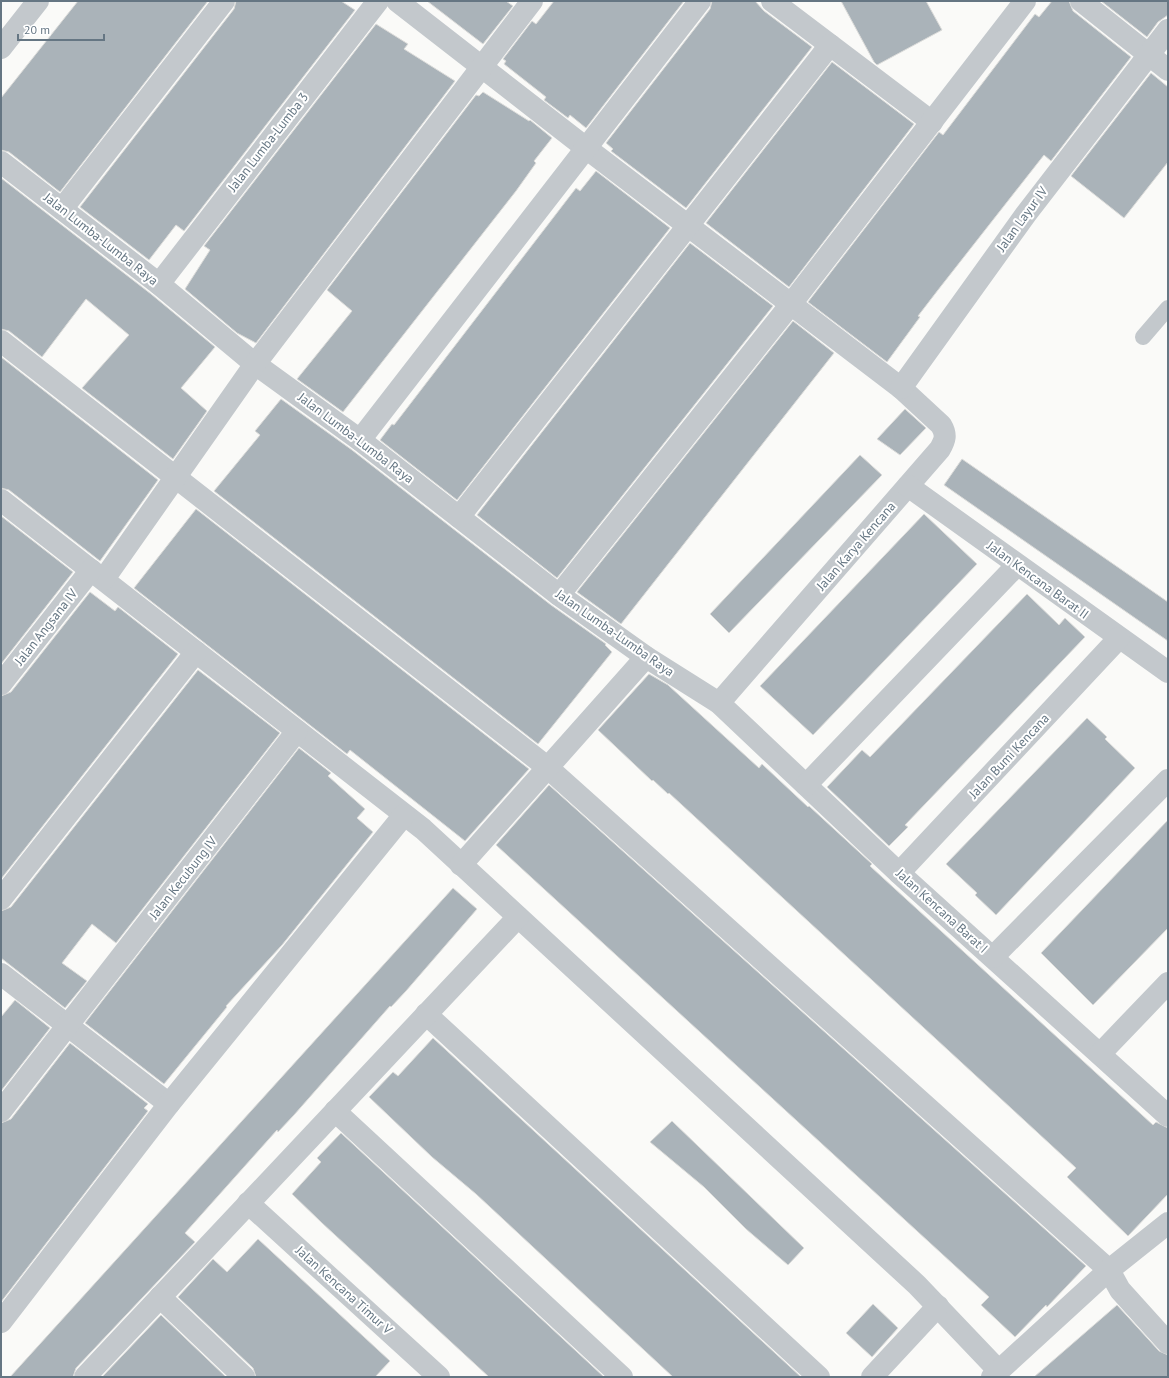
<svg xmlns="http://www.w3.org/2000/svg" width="1169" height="1378" font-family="'PT Sans',sans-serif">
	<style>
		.building { fill: #aab3b9; stroke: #dcdcda }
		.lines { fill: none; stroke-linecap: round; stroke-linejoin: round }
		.service { stroke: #c3c8cc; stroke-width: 16 }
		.minor { stroke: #c3c8cc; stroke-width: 22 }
		.labels { text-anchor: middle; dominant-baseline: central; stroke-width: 4; stroke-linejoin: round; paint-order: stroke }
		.street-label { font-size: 13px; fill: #657683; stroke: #fff }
	</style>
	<rect width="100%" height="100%" fill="#fafaf8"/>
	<!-- building -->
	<g class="building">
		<path d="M78,1H208L60,192L9,152L1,150V98Z"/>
		<path d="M236,1H341L355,10L184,231L176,225L149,260L80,207L234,9Z"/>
		<path d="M427,1H506L513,6L483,44Z"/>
		<path d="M554,1H684L586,128L570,115L568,118L544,100L546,97L504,64L506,61L503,59L532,21L536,24Z"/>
		<path d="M712,1H755L764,11L812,47L686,208L611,151L613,149L606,143L710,9Z"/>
		<path d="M841,1H926L942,30L877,65L874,62Z"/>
		<path d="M1052,1H1069L1073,11L1131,57L1051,161L1044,155L938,290L918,316L920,317L887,362L808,302L939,132L943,135L1035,14L1039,17Z"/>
		<path d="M1101,1H1168V15L1158,22L1147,37Z"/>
		<path d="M376,24L408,44L404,49L455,81L256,343L237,333L185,289L210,250L204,246Z"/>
		<path d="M832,62L914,124L789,287L706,223Z"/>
		<path d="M1151,73L1168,87V162L1124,218L1071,176Z"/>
		<path d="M483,92L529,121L530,120L552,138L534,161L536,163L516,191L343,412L297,379L352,311L327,290L476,95L479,96Z"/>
		<path d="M596,171L670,228L457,500L380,440L392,424L394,425L576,188L580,191Z"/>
		<path d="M1,178L151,294L215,347L181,388L207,411L173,459L82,388L129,335L86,299L42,357L9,331L1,329Z"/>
		<path d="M690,243L773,306L557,578L477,515Z"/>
		<path d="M793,321L834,353L621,624L577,592Z"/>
		<path d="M1,357L158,480L100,561L9,490L1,488Z"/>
		<path d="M281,399L352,450L551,605L606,644L605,645L612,652L538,744L214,491L260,435L255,431Z"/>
		<path d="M905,409L926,428L900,455L877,439Z"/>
		<path d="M860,455L882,475L729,633L710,614Z"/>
		<path d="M962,459L1168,602V641L944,485Z"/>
		<path d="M196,509L529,769L465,841L350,750L347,754L134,588Z"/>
		<path d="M924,514L977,564L813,735L760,686Z"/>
		<path d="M1,516L73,572L1,664Z"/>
		<path d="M90,592L115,611L118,607L178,654L1,879V696L11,692Z"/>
		<path d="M1027,594L1059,625L1065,618L1085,637L905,825L908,827L889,846L827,787L862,750L870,757Z"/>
		<path d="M198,670L280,733L116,943L92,924L62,963L87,981L65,1008L1,958V911L11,907Z"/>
		<path d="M649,674L668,685L759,768L762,764L808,807L809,806L872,864L870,866L1153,1125L1156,1122L1168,1128V1194L1128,1236L1067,1177L1076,1168L669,793L668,794L653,780L652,781L598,730Z"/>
		<path d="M1087,718L1107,737L1105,739L1135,768L996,915L975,895L977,893L946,864Z"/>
		<path d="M299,748L331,773L328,776L365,809L357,818L373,832L282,945L226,1006L227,1007L164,1084L85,1023Z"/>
		<path d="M549,785L1086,1266L1047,1307L1046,1305L1015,1337L981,1305L989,1297L496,845Z"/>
		<path d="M1168,820V928L1093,1005L1041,953Z"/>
		<path d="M453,888L477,909L406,991L391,1007L390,1006L294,1115L278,1132L277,1130L185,1233L195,1242L76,1368L73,1377H10Z"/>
		<path d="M15,1000L50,1028L1,1091V1017Z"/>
		<path d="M433,1038L801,1377H673L476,1194L432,1157L369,1097L393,1072L398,1076Z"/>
		<path d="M70,1043L148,1104L144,1108L148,1111L1,1302V1123L11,1119Z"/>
		<path d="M672,1121L804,1248L788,1265L746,1229L704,1187L650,1142Z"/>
		<path d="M341,1133L604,1377H489L322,1223L292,1194L321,1162L317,1158Z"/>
		<path d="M258,1239L390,1361L375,1377H256L253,1368L178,1297L213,1259L227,1272Z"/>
		<path d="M873,1304L898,1328L872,1357L846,1333Z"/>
		<path d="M1117,1305L1159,1351L1168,1355V1377H1034Z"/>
		<path d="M161,1315L226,1377H102Z"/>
	</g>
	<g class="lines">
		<!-- service -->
		<path class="service" d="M1143,337L1168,308"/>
		<!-- minor -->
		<g class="minor">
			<path d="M397,1L586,148L901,388L941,425C947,435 945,440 940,449L719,703"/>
			<path d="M772,1L932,122"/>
			<path d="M1081,1L1168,70"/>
			<path d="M1,48L38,1"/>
			<path d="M1,162L159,284L255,364L360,440L559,595L646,657L719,703L899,873L1168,1116"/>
			<path d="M62,209L224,1"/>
			<path d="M159,284L378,1"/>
			<path d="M1,341L547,767L1109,1270L1120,1290L1168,1343"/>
			<path d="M901,388L1026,214L1168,30"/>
			<path d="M360,440L700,1"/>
			<path d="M908,486L1168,672"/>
			<path d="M1,500L423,829L917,1285L999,1371"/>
			<path d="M459,517L830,45"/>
			<path d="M104,579L255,364L532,1"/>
			<path d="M559,595L791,304L1025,1"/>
			<path d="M1,684L91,570"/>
			<path d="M806,785L1017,565"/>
			<path d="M461,865L646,657"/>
			<path d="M899,873L1119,638"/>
			<path d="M1,899L196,652"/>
			<path d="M993,957L1168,780"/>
			<path d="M1,974L169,1104"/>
			<path d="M426,1014L819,1377"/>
			<path d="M1100,1054L1168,983"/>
			<path d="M1,1111L297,731"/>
			<path d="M335,1111L622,1377"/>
			<path d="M248,1203L439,1377"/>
			<path d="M160,1297L244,1377"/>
			<path d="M1,1322L169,1104L404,815"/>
			<path d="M85,1377L518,917"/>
			<path d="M872,1377L938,1306"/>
			<path d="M992,1377L1109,1270L1168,1223"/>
		</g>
	</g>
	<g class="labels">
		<!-- street labels -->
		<g class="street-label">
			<text transform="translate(268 142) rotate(-52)">Jalan Lumba-Lumba 3</text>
			<text transform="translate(1022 219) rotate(-54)">Jalan Layur IV</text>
			<text transform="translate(101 239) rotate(38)">Jalan Lumba-Lumba Raya</text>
			<text transform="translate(356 438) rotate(37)">Jalan Lumba-Lumba Raya</text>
			<text transform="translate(856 546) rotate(-49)">Jalan Karya Kencana</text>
			<text transform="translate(1038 580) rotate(36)">Jalan Kencana Barat II</text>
			<text transform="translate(46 627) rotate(-52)">Jalan Angsana IV</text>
			<text transform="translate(615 633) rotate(35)">Jalan Lumba-Lumba Raya</text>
			<text transform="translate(1009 756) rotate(-47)">Jalan Bumi Kencana</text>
			<text transform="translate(183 878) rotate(-52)">Jalan Kecubung IV</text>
			<text transform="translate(942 911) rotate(42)">Jalan Kencana Barat I</text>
			<text transform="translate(344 1290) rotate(42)">Jalan Kencana Timur V</text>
		</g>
	</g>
	<!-- border -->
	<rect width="1169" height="1378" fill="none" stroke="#657683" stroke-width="4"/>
	<!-- scale -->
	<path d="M18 34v6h86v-6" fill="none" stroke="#657683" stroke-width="2"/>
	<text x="24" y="34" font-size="12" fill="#657683" stroke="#ffffff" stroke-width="3" paint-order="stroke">20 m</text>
</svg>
